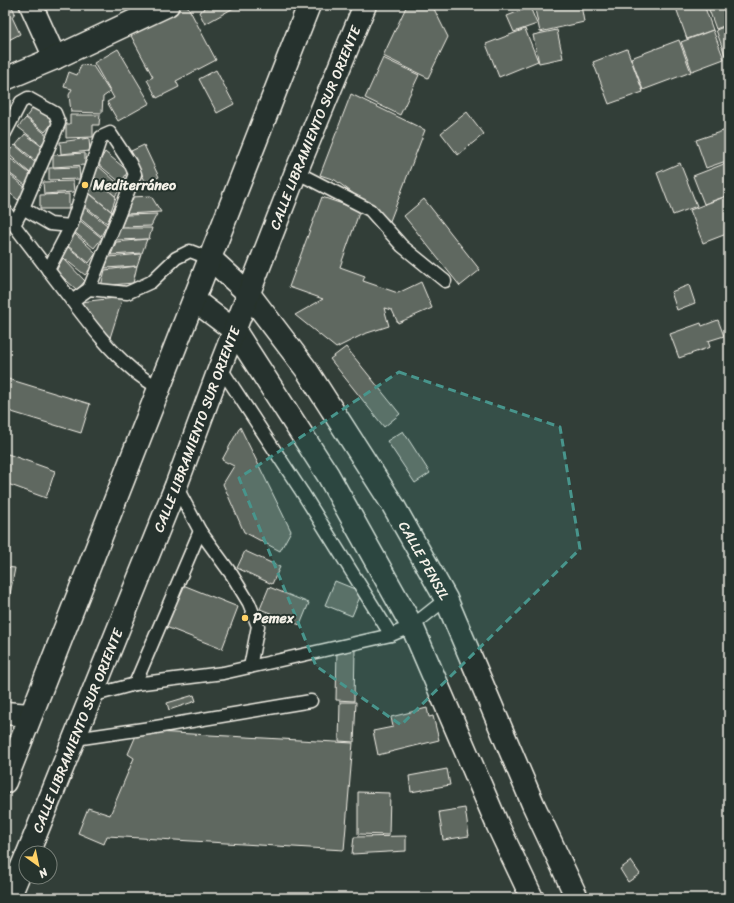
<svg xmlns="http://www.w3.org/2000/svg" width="734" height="903" font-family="Sriracha,sans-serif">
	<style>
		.building { fill: #5f6861; stroke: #f4f1e8 }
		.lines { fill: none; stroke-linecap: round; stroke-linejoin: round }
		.lane-casing { stroke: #f4f1e8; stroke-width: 15 }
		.street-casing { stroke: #f4f1e8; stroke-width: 25 }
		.secondary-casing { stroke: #f4f1e8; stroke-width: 25 }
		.primary-casing { stroke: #f4f1e8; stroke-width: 25 }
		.lane { stroke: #26332d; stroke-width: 12 }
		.street { stroke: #26332d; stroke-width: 22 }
		.secondary { stroke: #26332d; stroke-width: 22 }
		.primary { stroke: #26332d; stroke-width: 22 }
		.marked { fill: #48958c; fill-opacity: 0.2; stroke: #48958c; stroke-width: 3; stroke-dasharray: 8 5; stroke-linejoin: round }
		.poi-dot { fill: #ffd166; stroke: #26332d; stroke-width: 1.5 }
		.labels { text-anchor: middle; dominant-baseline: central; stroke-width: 4; stroke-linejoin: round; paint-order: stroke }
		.street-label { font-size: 14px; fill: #f4f1e8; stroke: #26332d }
		.poi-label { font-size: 14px; font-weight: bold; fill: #f4f1e8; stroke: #26332d; text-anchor: start }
	</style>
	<rect width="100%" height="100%" fill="#323e38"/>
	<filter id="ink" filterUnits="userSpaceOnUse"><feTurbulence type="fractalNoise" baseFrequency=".025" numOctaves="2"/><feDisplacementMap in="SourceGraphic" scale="8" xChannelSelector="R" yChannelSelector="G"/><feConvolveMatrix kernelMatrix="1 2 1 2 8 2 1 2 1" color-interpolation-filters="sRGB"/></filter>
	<g filter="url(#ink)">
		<!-- building -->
		<g class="building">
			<path d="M6,5H11L15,13L12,17L20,34L5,42V6Z"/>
			<path d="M180,5H187L216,60L176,81L179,87L157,98L147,80L153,77L129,32Z"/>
			<path d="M210,5H239L205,24L199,12Z"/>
			<path d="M407,5H428L433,7L448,37L428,78L383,56Z"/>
			<path d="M534,5H581L584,22L540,32Z"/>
			<path d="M675,5H704L713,30L687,39Z"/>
			<path d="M714,5H729V24L716,29L708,7Z"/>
			<path d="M530,7L537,24L514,32L507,16Z"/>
			<path d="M729,25V54L725,55L716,30Z"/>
			<path d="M525,29L538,61L499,77L486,44Z"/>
			<path d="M557,30L563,58L539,63L533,35Z"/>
			<path d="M713,30L724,59L692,71L681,42Z"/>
			<path d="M679,40L691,72L643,90L631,58Z"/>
			<path d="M118,49L150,103L118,121L107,102L114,98L94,63Z"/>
			<path d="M627,49L643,92L609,104L593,62Z"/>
			<path d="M383,58L419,75L400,115L365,98Z"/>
			<path d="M81,65L93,66L110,92L103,97L102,113L71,112L69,95L72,89L64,87L69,72L77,75Z"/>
			<path d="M216,70L234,104L217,113L199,79Z"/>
			<path d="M351,94L425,130L390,221L335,180L320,175Z"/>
			<path d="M35,105L55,120L45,132L26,117Z"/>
			<path d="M467,112L484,134L458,155L441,133Z"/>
			<path d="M70,115H100L99,125H93V137L66,138V124H70Z"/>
			<path d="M26,118L48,136L41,145L18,127Z"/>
			<path d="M729,129V160L706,168L696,140Z"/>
			<path d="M25,134L44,148L35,160L16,145Z"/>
			<path d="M89,138L90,151L61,154L60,142Z"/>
			<path d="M15,145L38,165L30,173L7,153Z"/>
			<path d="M144,145L159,177L146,183L131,151Z"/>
			<path d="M105,152L128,171L121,183L98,164Z"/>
			<path d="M85,153V165L53,167V155Z"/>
			<path d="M11,159L33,176L25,185L5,170V166Z"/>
			<path d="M729,162V195L704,204L693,176Z"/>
			<path d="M680,163L697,206L673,215L657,173Z"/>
			<path d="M97,165L122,187L115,196L94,177Z"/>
			<path d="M79,167L80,179L49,180V168Z"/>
			<path d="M5,171L27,189L18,200L5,189Z"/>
			<path d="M94,178L116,197L111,211L87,191Z"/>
			<path d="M73,181L74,192L44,194L43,182Z"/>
			<path d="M86,191L112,212L107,223L83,205Z"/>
			<path d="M69,194V209H40V195Z"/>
			<path d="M151,196L161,212L126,214L131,197Z"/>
			<path d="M727,196L729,202V233L703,243L690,210Z"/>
			<path d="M322,197L360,210L340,267L365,276L363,281L398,293L421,282L432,308L398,323L392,310L384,308L389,326L364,334L336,348L295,315L323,299L289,287Z"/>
			<path d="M424,199L480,270L460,286L404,216Z"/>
			<path d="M84,207L107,225L101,236L78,217Z"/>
			<path d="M157,214L151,226L121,227L126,215Z"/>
			<path d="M78,219L102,238L94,248L73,231Z"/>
			<path d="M118,228H152L149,239L115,240Z"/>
			<path d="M74,233L96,253L89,263L68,246Z"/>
			<path d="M147,239L142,253L111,255L116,242Z"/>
			<path d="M68,247L92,267L85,275L61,256Z"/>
			<path d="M141,254L137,266L105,268L109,257Z"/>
			<path d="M63,258L85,281L77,290L56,271Z"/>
			<path d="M137,266L133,283L101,286L105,270Z"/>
			<path d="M689,285L695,303L677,310L671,292Z"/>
			<path d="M123,297L109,341L81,302Z"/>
			<path d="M718,320L724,336L708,341L710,347L679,358L670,334L701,323L702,326Z"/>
			<path d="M346,347L400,414L384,427L330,359Z"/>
			<path d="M5,378L90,404L81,433L5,410Z"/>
			<path d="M240,427L291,531L280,551L244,532L223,484L234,466L222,460Z"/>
			<path d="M403,431L430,473L415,483L387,441Z"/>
			<path d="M5,453L55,471L46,498L5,483Z"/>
			<path d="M245,551L280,567L272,584L237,568Z"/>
			<path d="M5,567L15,568L6,615H5Z"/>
			<path d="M335,581L362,592L352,616L325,605Z"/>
			<path d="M183,585L238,607L222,649L166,627Z"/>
			<path d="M269,587L309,603L300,625L260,609Z"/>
			<path d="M337,648L355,649L354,701L336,700Z"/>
			<path d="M194,695L196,701L169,710L167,703Z"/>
			<path d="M340,702H356L354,742L339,741Z"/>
			<path d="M427,708L429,717L433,716L439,740L378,755L373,731L393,727L391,717Z"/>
			<path d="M138,731L353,743L344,850L107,836L104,844L78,833L88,808L110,815L134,758L128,754Z"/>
			<path d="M447,769L450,785L411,792L409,776Z"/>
			<path d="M358,792L390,793L389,835L358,834Z"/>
			<path d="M465,808L469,836L443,840L439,812Z"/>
			<path d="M406,836V851L352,854L354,837Z"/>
			<path d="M631,861L640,874L628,882L620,869Z"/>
		</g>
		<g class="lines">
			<defs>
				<g id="lane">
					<path d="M5,133L21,102L28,98L55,113L59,123L23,208L14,225"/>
					<path d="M296,172L370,210L402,246L445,281"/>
					<path d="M23,208L50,224L71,226"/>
					<path d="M5,210L14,225L72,301L89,289L127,293L151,282L176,258L190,251L211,259"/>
					<path d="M48,270L71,226L101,137L110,133L130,163L135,174L89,289"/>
					<path d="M72,301C91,326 110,351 134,371C142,378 151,383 160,389"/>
					<path d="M220,367L302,492L391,635"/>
					<path d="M176,486L200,531L232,575L249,603L258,626L250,667"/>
					<path d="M135,684L200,531"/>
					<path d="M91,696L135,684L223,673L391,635L412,626L446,599"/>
					<path d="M75,739L150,728L311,701"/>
				</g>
				<g id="street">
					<path d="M31,5L55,58"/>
					<path d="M5,713L30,715"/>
				</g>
				<g id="secondary">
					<path d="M5,79L55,58L168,5"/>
					<path id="s1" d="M211,259L249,294L306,369L393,505L446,599L533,804L577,898"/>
					<path d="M194,300L235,331L328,475L412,626L498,826L532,898"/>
				</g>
				<g id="primary">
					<path d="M5,782L309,5"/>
					<path id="s2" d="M28,853L176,486L220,367L296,172L365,5"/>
					<path d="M9,898L26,857"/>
				</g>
			</defs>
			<!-- lane casing -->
			<use href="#lane" class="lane-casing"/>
			<!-- street casing -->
			<use href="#street" class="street-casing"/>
			<!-- secondary casing -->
			<use href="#secondary" class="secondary-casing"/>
			<!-- primary casing -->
			<use href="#primary" class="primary-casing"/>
			<!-- lane -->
			<use href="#lane" class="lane"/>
			<!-- street -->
			<use href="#street" class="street"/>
			<!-- secondary -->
			<use href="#secondary" class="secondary"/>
			<!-- primary -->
			<use href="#primary" class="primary"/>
		</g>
	</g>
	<!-- marked area -->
	<path class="marked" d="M399,372L560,427L580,549L401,725L316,666L239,478Z"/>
	<!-- markers -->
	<g class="poi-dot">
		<circle cx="85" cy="185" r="4"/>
		<circle cx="245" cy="618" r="4"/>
	</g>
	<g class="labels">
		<!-- street labels -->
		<g class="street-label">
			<text stroke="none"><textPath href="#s2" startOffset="780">CALLE LIBRAMIENTO SUR ORIENTE</textPath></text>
			<text stroke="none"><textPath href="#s2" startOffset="456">CALLE LIBRAMIENTO SUR ORIENTE</textPath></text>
			<text stroke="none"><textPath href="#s1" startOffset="371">CALLE PENSIL</textPath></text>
			<text stroke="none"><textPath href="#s2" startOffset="132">CALLE LIBRAMIENTO SUR ORIENTE</textPath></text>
		</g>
		<!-- poi labels -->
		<g class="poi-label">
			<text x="93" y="185">Mediterráneo</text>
			<text x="253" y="618">Pemex</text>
		</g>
	</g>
	<!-- margin -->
	<rect width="734" height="903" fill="none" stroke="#26332d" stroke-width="20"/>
	<rect x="10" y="10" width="714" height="883" fill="none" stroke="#f4f1e8" stroke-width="1.5" filter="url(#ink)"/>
	<!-- north arrow -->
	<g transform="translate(38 865) rotate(147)"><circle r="19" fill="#26332d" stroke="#787f78"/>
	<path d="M0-3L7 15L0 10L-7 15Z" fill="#ffd166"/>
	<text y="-6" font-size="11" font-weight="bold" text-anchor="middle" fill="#f4f1e8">N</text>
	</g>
</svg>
